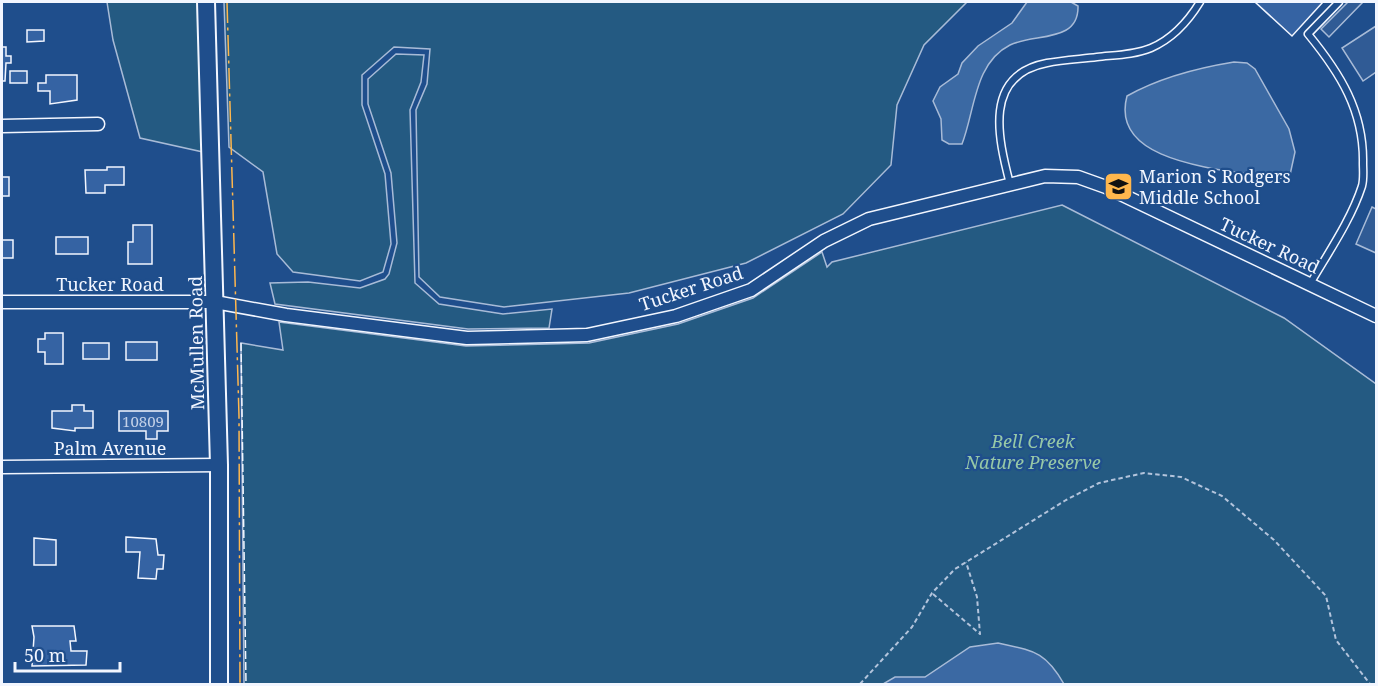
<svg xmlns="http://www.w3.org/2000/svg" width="1378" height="686" font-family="'Noto Serif',serif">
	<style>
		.green { fill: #245a82; stroke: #a8bbd7; stroke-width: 1.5 }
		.parking { fill: #305b95; stroke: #a8bbd7; stroke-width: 1.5 }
		.water { fill: #3b69a3; stroke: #a8bbd7; stroke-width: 1.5 }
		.building { fill: #3563a3; stroke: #f2f6ff; stroke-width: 1.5 }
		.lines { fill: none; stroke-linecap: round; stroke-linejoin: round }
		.service-casing { stroke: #f2f6ff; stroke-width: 9 }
		.minor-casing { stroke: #f2f6ff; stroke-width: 15 }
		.tertiary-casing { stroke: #f2f6ff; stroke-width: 20 }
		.path { stroke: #b3c4dc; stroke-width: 2; stroke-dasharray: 4.5 3; stroke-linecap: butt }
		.service { stroke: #1f4e8c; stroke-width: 6 }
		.minor { stroke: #1f4e8c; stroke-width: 12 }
		.tertiary { stroke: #1f4e8c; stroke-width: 16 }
		.fence { stroke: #f2f6ff; stroke-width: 1.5; stroke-dasharray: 8 3; stroke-linecap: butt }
		.power { stroke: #ffb74d; stroke-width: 1.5; stroke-dasharray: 21 4.5 3 4.5; stroke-linecap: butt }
		.labels { text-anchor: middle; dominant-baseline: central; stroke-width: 4.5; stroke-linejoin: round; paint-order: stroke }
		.number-label { font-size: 15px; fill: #c3d1e8 }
		.poi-label { font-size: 18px; fill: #f2f6ff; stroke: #1f4e8c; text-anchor: start }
		.street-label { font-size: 18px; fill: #f2f6ff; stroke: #1f4e8c }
		.park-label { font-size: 18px; font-style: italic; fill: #97c8a6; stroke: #1f4e8c }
	</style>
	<rect width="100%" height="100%" fill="#1f4e8c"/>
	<!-- green -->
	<g class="green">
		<path d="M107,2H198L203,152L140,138L113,40Z"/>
		<path d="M224,2H967L924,45L897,105L891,165L843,214L746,263L629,293L504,307L440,297L419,277L416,110L427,84L430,49L394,47L362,75V105L385,174L391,244L383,272L360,281L293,272L277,254L263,172L229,147Z"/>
		<path d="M396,54L424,55L421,82L410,110L415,283L439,304L503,314L552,309L549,328L468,329L275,304L270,283L308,282L360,288L385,279L389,274L397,243L391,173L368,104V79Z"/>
		<path d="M1062,205L1284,318L1376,384V684H244L241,343L283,350L279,322L466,346L589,343L678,324L753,298L822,252L827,267L832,262Z"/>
	</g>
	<!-- parking -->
	<g class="parking">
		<path d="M1348,2H1363L1329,37L1321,29Z"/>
		<path d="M1376,26V72L1363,81L1342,48Z"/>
		<path d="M1372,207L1376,209V253L1356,244Z"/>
	</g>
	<!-- water -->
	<g class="water">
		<path d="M1027,2H1071L1078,6C1079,43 1035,33 1010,45C974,63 975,111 962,144H949L942,140L941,119L933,101L940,87L958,74L962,63L978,46L1012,23Z"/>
		<path d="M1234,62L1247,63L1255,69L1289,129L1295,152L1290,175L1278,179C1233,169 1108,167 1127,96C1159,78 1197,68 1234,62Z"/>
		<path d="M998,643C1034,651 1045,651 1064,684H883L895,677H925L970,647Z"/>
	</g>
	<!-- building -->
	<g class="building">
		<path d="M1255,2H1323L1292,36Z"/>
		<path d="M27,30H44V41L27,42Z"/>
		<path d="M2,47H6V56H11V63H6L5,81H2Z"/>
		<rect x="10" y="71" width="17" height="12"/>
		<path d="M46,75H77V100L50,104V91H38V83H46Z"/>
		<path d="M107,167H124V185H105V193H86L85,170H107Z"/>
		<rect x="2" y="177" width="7" height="19"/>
		<path d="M133,225H152V264H128V242H133Z"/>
		<rect x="56" y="237" width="32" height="17"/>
		<rect x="2" y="240" width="11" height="18"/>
		<path d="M45,333H63V364H45V352H38V339H45Z"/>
		<rect x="126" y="342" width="31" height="18"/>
		<rect x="83" y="343" width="26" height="16"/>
		<path d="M72,405H84V411H93V428H75V431L52,428V411H72Z"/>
		<path d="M119,411H168V431H157V439H146V431H119Z"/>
		<path d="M126,537L156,539L158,555H164L163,569H157L156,579L138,578L140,552H126Z"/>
		<path d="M34,538L56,540V565H34Z"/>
		<path d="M32,626H74L76,641H70L71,651H87L86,665L32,666L34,637Z"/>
	</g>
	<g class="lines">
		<defs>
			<g id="service">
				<path d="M1010,184C998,138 983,75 1047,63C1063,60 1081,59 1097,57C1115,55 1134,55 1151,48C1172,39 1189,20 1200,2"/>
				<path d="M1310,284C1328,253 1351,220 1362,186C1364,179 1363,170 1363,163C1364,111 1340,73 1308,34L1339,2"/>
			</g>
			<g id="minor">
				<path d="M2,126L98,124"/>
				<path d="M2,302H215L286,315L467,338L587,335L676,316L751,290L824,241L869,219L1045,176L1078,177L1106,187L1376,316"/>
				<path d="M2,467L219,465"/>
			</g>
			<path id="tertiary" d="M206,2L219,465V684"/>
		</defs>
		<!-- service casing -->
		<use href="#service" class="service-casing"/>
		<!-- minor casing -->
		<use href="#minor" class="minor-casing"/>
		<!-- tertiary casing -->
		<use href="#tertiary" class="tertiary-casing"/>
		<!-- path -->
		<g class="path">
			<path d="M933,594L980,634L977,597L966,562"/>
			<path d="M860,684L912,627L932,593L955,569L1066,500L1099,483L1144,473L1181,477L1222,496L1274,540L1326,596L1336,640L1370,684"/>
		</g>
		<!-- service -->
		<use href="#service" class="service"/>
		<!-- minor -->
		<use href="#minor" class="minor"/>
		<!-- tertiary -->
		<use href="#tertiary" class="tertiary"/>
		<!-- fence -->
		<path class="fence" d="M241,343L246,684"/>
		<!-- power -->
		<path class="power" d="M227,2L239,416L240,684"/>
	</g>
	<!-- icons -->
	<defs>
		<symbol id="school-square" viewBox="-11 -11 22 22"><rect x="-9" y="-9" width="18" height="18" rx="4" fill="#ffb74d" stroke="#1f4e8c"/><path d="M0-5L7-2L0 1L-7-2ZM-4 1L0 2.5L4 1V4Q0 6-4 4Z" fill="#111"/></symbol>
	</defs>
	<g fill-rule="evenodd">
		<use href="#school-square" x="1102" y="170" width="33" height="33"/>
	</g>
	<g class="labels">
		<!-- number labels -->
		<g class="number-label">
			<text x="143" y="421">10809</text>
		</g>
		<!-- poi labels -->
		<g class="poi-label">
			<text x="1139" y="176">Marion S Rodgers<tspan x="1139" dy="21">Middle School</tspan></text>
		</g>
		<!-- street labels -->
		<g class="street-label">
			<text transform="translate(1270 245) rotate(25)">Tucker Road</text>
			<text x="110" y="284">Tucker Road</text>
			<text transform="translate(691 288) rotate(-18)">Tucker Road</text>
			<text transform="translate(196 343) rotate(-91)">McMullen Road</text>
			<text x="110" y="448">Palm Avenue</text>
		</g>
		<!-- park labels -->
		<g class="park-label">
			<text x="1033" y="441">Bell Creek<tspan x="1033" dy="21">Nature Preserve</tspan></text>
		</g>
	</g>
	<!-- border -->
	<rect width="1378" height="686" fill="none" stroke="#f2f6ff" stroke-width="6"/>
	<!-- scale -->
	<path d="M15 662v9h105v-9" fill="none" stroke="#f2f6ff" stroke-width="3"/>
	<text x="24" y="662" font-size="18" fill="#f2f6ff" stroke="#1f4e8c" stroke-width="4.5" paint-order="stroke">50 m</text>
</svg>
